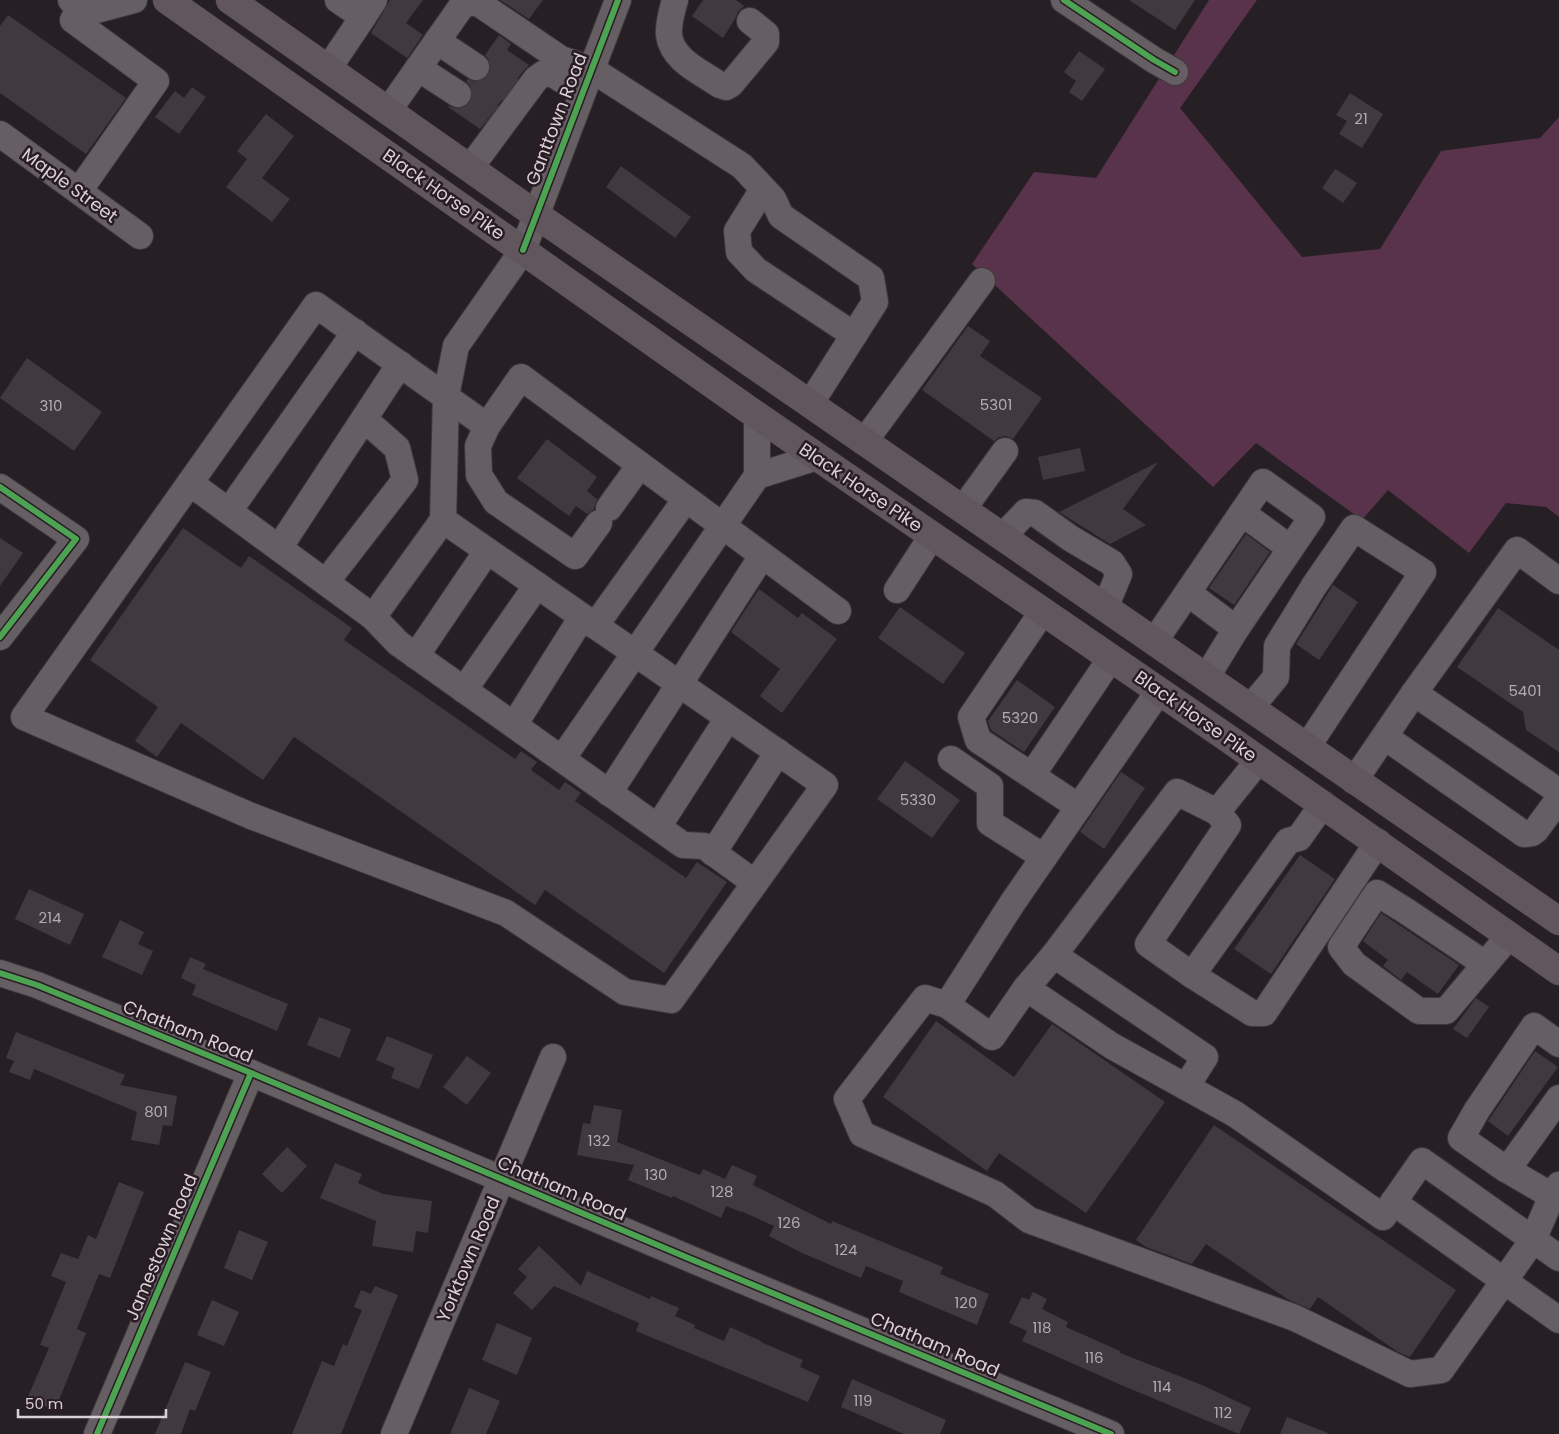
<svg xmlns="http://www.w3.org/2000/svg" width="1559" height="1434" font-family="Poppins,sans-serif">
	<style>
		.forest { fill: #59334c }
		.building { fill: #403a3e }
		.lines { fill: none; stroke-linecap: round; stroke-linejoin: round }
		.minor-tunnel { stroke: #413a3e; stroke-width: 26; stroke-dasharray: 26 13; stroke-linecap: butt }
		.minor-casing { stroke: #3f393c; stroke-width: 28 }
		.highway-casing { stroke: #3f393c; stroke-width: 29 }
		.minor { stroke: #655f63; stroke-width: 26 }
		.highway { stroke: #62565d; stroke-width: 28 }
		.cycleway-casing { stroke: #291c24; stroke-width: 9 }
		.cycleway { stroke: #4ca352; stroke-width: 6 }
		.labels { text-anchor: middle; dominant-baseline: central; stroke-width: 5; stroke-linejoin: round; paint-order: stroke }
		.number-label { font-size: 15px; fill: #b4abb0 }
		.street-label { font-size: 18px; fill: #dad1d6; stroke: #291c24 }
	</style>
	<rect width="100%" height="100%" fill="#261f23"/>
	<!-- forest -->
	<path class="forest" d="M1209,0H1257L1180,108L1302,257L1380,249L1441,151L1540,138L1559,117V517L1546,507L1506,503L1469,553L1388,490L1362,520L1256,443L1213,487L972,264L1034,172L1096,178Z"/>
	<!-- building -->
	<g class="building">
		<path d="M390,0H423L406,23L423,35L407,58L371,33Z"/>
		<path d="M500,0H543L529,19Z"/>
		<path d="M703,0H736L744,6L738,12L735,19L723,38L692,16Z"/>
		<path d="M1129,0H1195L1175,30Z"/>
		<path d="M8,15L126,98L86,154L0,93V26Z"/>
		<path d="M499,35L511,44L507,50L529,65L524,70L480,129L448,107L449,106L458,109L464,108L470,103L473,94L471,87L466,81L468,79L475,82L482,81L488,76L491,67L489,60L485,55Z"/>
		<path d="M1079,51L1105,69L1082,101L1069,92L1076,81L1064,72Z"/>
		<path d="M192,87L206,97L179,134L155,117L175,91L184,98Z"/>
		<path d="M1350,93L1383,114L1362,148L1339,134L1347,121L1336,115Z"/>
		<path d="M266,114L294,136L262,178L290,199L272,222L226,187L247,159L237,151Z"/>
		<path d="M621,166L691,217L675,238L606,187Z"/>
		<path d="M1335,169L1357,183L1343,203L1322,188Z"/>
		<path d="M968,326L990,341L980,356L1042,398L1013,439L1006,436L999,437L994,441L922,390Z"/>
		<path d="M27,358L102,412L74,451L0,398Z"/>
		<path d="M547,439L597,477L587,491L597,499L594,509L587,514L576,506L569,516L517,478Z"/>
		<path d="M1080,448L1085,471L1043,480L1038,457Z"/>
		<path d="M1158,462L1123,509L1146,525L1110,544L1059,512Z"/>
		<path d="M183,528L241,568L249,556L352,628L344,640L515,759L521,751L537,762L531,770L559,790L565,782L581,793L575,801L686,878L697,862L727,882L664,973L545,890L535,905L294,737L263,780L181,723L157,757L135,741L158,707L90,660Z"/>
		<path d="M1246,534L1270,552L1234,605L1209,588Z"/>
		<path d="M0,538L23,553L0,586Z"/>
		<path d="M1333,585L1358,602L1319,660L1296,644Z"/>
		<path d="M759,589L798,618L802,613L837,639L782,713L760,696L780,669L731,632Z"/>
		<path d="M900,607L965,653L943,684L878,638Z"/>
		<path d="M1498,608L1559,650V752L1526,730L1523,712L1457,667Z"/>
		<path d="M1017,680L1055,707L1024,752L991,730L988,721Z"/>
		<path d="M905,761L960,800L932,838L877,799Z"/>
		<path d="M1121,772L1145,788L1104,849L1080,832Z"/>
		<path d="M1300,855L1335,879L1271,974L1234,949Z"/>
		<path d="M29,889L84,914L70,945L15,919Z"/>
		<path d="M1381,913L1459,965L1438,994L1407,972L1401,980L1383,966L1388,960L1363,941Z"/>
		<path d="M120,920L144,932L138,944L153,951L142,975L102,957Z"/>
		<path d="M190,957L206,964L203,969L288,1004L277,1031L192,995L196,985L181,978Z"/>
		<path d="M1476,998L1489,1007L1467,1038L1453,1029Z"/>
		<path d="M319,1017L351,1029L340,1058L307,1045Z"/>
		<path d="M936,1021L1014,1077L1052,1024L1165,1102L1086,1213L999,1153L987,1171L883,1097Z"/>
		<path d="M16,1032L125,1075L120,1085L177,1096L172,1126L163,1125L159,1145L131,1140L137,1112L34,1069L30,1080L9,1072L14,1061L6,1058Z"/>
		<path d="M387,1036L433,1055L419,1089L391,1078L395,1068L376,1060Z"/>
		<path d="M1535,1051L1558,1067L1508,1136L1488,1121Z"/>
		<path d="M467,1056L491,1073L467,1105L443,1087Z"/>
		<path d="M594,1105L622,1110L617,1142L700,1175L703,1169L725,1179L732,1165L757,1176L753,1185L831,1224L832,1221L943,1267L940,1274L989,1294L977,1325L899,1292L903,1281L866,1266L861,1278L802,1253L769,1236L774,1226L741,1211V1212L726,1206L721,1218L673,1196L672,1198L628,1180L634,1165L577,1155L583,1123L590,1124Z"/>
		<path d="M1214,1125L1456,1290L1410,1357L1398,1352L1318,1297L1310,1309L1289,1300L1206,1244L1192,1264L1146,1247L1136,1240Z"/>
		<path d="M287,1147L307,1166L282,1193L262,1174Z"/>
		<path d="M335,1163L362,1174L358,1183L383,1194L432,1201L428,1233L416,1231L413,1252L372,1246L376,1221L320,1198Z"/>
		<path d="M119,1182L144,1192L110,1278L99,1274L77,1329L86,1333L55,1410L27,1399L49,1348L40,1345L66,1282L51,1276L61,1253L78,1259L88,1235L96,1239Z"/>
		<path d="M239,1230L268,1242L252,1280L224,1268Z"/>
		<path d="M539,1246L581,1286L587,1271L650,1299L651,1296L679,1308L675,1316L695,1325L694,1328L724,1341L730,1327L761,1341V1342L803,1360L800,1367L820,1376L808,1402L636,1331L639,1323L554,1286L532,1310L513,1293L527,1277L518,1269Z"/>
		<path d="M375,1286L398,1295L341,1434H292L322,1361L334,1366L343,1344L347,1346L362,1310L354,1307L361,1290L371,1294Z"/>
		<path d="M1033,1292L1047,1299L1042,1309L1068,1322L1066,1327L1120,1351V1353L1202,1385L1251,1408L1239,1434L1121,1385L1022,1341L1027,1331L1009,1323L1022,1297L1029,1300Z"/>
		<path d="M212,1300L239,1312L224,1346L197,1335Z"/>
		<path d="M497,1323L532,1338L517,1375L482,1360Z"/>
		<path d="M185,1362L211,1372L195,1411L190,1409L181,1434H155Z"/>
		<path d="M852,1379L946,1420L940,1434H904L841,1407Z"/>
		<path d="M469,1388L500,1401L486,1434H450Z"/>
		<path d="M1287,1417L1328,1433V1434H1280Z"/>
	</g>
	<g class="lines">
		<!-- minor-tunnel -->
		<g class="minor-tunnel">
			<path d="M476,67L513,92"/>
			<path d="M458,94L494,119"/>
		</g>
		<defs>
			<g id="minor">
				<path d="M71,0L80,9L89,12L134,0"/>
				<path d="M338,0L363,17L374,0"/>
				<path d="M675,0C672,11 668,23 669,35C672,60 701,72 720,85L726,87L731,84L766,42V34L750,21"/>
				<path d="M1064,0L1154,60L1175,72"/>
				<path d="M437,41L476,67"/>
				<path d="M418,68L458,94"/>
				<path d="M328,69L363,17"/>
				<path d="M388,111L461,7L468,3H478L561,59L591,69L742,166L773,199L781,216L871,278L875,302L810,404"/>
				<path d="M0,134L140,236"/>
				<path d="M470,168L536,79L543,74L551,73L582,92"/>
				<path d="M763,189L737,231L739,252L756,270L854,335"/>
				<path d="M79,191L156,81L73,20L80,9"/>
				<path d="M487,426L316,305L24,717L251,816L506,913L625,992L671,1000L755,883L704,846L683,845L398,643L373,617L443,520L446,396L456,346L523,250L618,0"/>
				<path d="M864,442L982,281"/>
				<path d="M757,476L817,457"/>
				<path d="M190,483L373,617"/>
				<path d="M0,487L76,539L0,637"/>
				<path d="M609,508L640,465"/>
				<path d="M963,509L1005,451"/>
				<path d="M229,511L355,332"/>
				<path d="M1242,513L1290,548"/>
				<path d="M443,520L825,785L755,883"/>
				<path d="M599,523L575,556L496,502L479,475L478,446L487,426L521,377L838,611"/>
				<path d="M1002,537L1026,512L1035,513L1070,538L1112,563L1119,574L1105,608"/>
				<path d="M279,548L400,364"/>
				<path d="M326,582L405,480L397,448L364,419"/>
				<path d="M897,590L932,536"/>
				<path d="M1188,593L1236,629"/>
				<path d="M1043,611L971,717L978,740L1079,807"/>
				<path d="M595,626L686,499"/>
				<path d="M1154,642L1263,482L1312,517L1236,629L1206,678"/>
				<path d="M416,656L487,551"/>
				<path d="M464,690L537,585"/>
				<path d="M1159,691L1013,902L947,1005L992,1037L1026,988L1112,1046L1235,1114L1383,1217L1422,1161L1559,1258"/>
				<path d="M1414,693L1517,550L1559,581"/>
				<path d="M1250,708L1276,677L1277,646L1314,586L1354,528L1423,572L1307,747"/>
				<path d="M514,725L582,617"/>
				<path d="M1385,737L1524,834L1532,833L1536,830L1558,800L1559,795"/>
				<path d="M562,759L757,476V416"/>
				<path d="M951,759L990,786V823L1044,857"/>
				<path d="M1259,760L1217,812L1228,825L1148,944L1192,975L1288,841L1299,838L1323,804"/>
				<path d="M1032,775L1111,658"/>
				<path d="M1354,781L1414,693L1555,789L1559,794"/>
				<path d="M609,793L762,556"/>
				<path d="M658,827L728,718"/>
				<path d="M713,853L778,752"/>
				<path d="M1054,955L1205,1057L1186,1087"/>
				<path d="M1485,964L1406,911L1377,893L1341,947L1354,964L1419,1011H1446L1509,936"/>
				<path d="M0,973L37,985L251,1073L693,1260L1111,1434"/>
				<path d="M1192,975L1252,1013H1264L1378,842"/>
				<path d="M1026,988L1054,955L1177,792L1217,812"/>
				<path d="M947,1005L925,998L847,1099L862,1134L995,1194L1029,1220L1295,1318L1410,1374L1441,1370L1533,1240L1552,1196L1559,1185"/>
				<path d="M1559,1044L1534,1026L1477,1110L1461,1138L1504,1168L1559,1200"/>
				<path d="M1507,1170L1559,1098"/>
				<path d="M1393,1202L1559,1320"/>
				<path d="M97,1434L251,1073"/>
				<path d="M394,1434L553,1057"/>
			</g>
			<g id="highway">
				<path d="M167,0L749,410L1226,737L1559,971"/>
				<path d="M230,0L535,214L1559,921"/>
			</g>
		</defs>
		<!-- minor casing -->
		<use href="#minor" class="minor-casing"/>
		<!-- highway casing -->
		<use href="#highway" class="highway-casing"/>
		<!-- minor -->
		<use href="#minor" class="minor"/>
		<!-- highway -->
		<use href="#highway" class="highway"/>
		<defs>
			<g id="cycleway">
				<path d="M1064,0L1154,60L1175,72"/>
				<path d="M523,250L618,0"/>
				<path d="M0,487L76,539L0,637"/>
				<path d="M0,973L37,985L251,1073L693,1260L1111,1434"/>
				<path d="M97,1434L251,1073"/>
			</g>
		</defs>
		<!-- cycleway casing -->
		<use href="#cycleway" class="cycleway-casing"/>
		<!-- cycleway -->
		<use href="#cycleway" class="cycleway"/>
	</g>
	<g class="labels">
		<!-- number labels -->
		<g class="number-label">
			<text x="1361" y="118">21</text>
			<text x="996" y="404">5301</text>
			<text x="51" y="405">310</text>
			<text x="1525" y="690">5401</text>
			<text x="1020" y="717">5320</text>
			<text x="918" y="799">5330</text>
			<text x="50" y="917">214</text>
			<text x="156" y="1111">801</text>
			<text x="599" y="1140">132</text>
			<text x="656" y="1174">130</text>
			<text x="722" y="1191">128</text>
			<text x="789" y="1222">126</text>
			<text x="846" y="1249">124</text>
			<text x="966" y="1302">120</text>
			<text x="1042" y="1327">118</text>
			<text x="1094" y="1357">116</text>
			<text x="1162" y="1386">114</text>
			<text x="863" y="1400">119</text>
			<text x="1223" y="1412">112</text>
		</g>
		<!-- street labels -->
		<g class="street-label">
			<text transform="translate(556 119) rotate(-69)">Ganttown Road</text>
			<text transform="translate(70 185) rotate(36)">Maple Street</text>
			<text transform="translate(444 194) rotate(35)">Black Horse Pike</text>
			<text transform="translate(861 487) rotate(34)">Black Horse Pike</text>
			<text transform="translate(1196 716) rotate(35)">Black Horse Pike</text>
			<text transform="translate(188 1031) rotate(22)">Chatham Road</text>
			<text transform="translate(562 1188) rotate(23)">Chatham Road</text>
			<text transform="translate(161 1247) rotate(-67)">Jamestown Road</text>
			<text transform="translate(468 1259) rotate(-67)">Yorktown Road</text>
			<text transform="translate(935 1344) rotate(23)">Chatham Road</text>
		</g>
	</g>
	<!-- scale -->
	<path d="M18 1409v8h148v-8" fill="none" stroke="#dad1d6" stroke-width="2.5"/>
	<text x="25" y="1409" font-size="15" fill="#dad1d6" stroke="#291c24" stroke-width="4" paint-order="stroke">50 m</text>
</svg>
